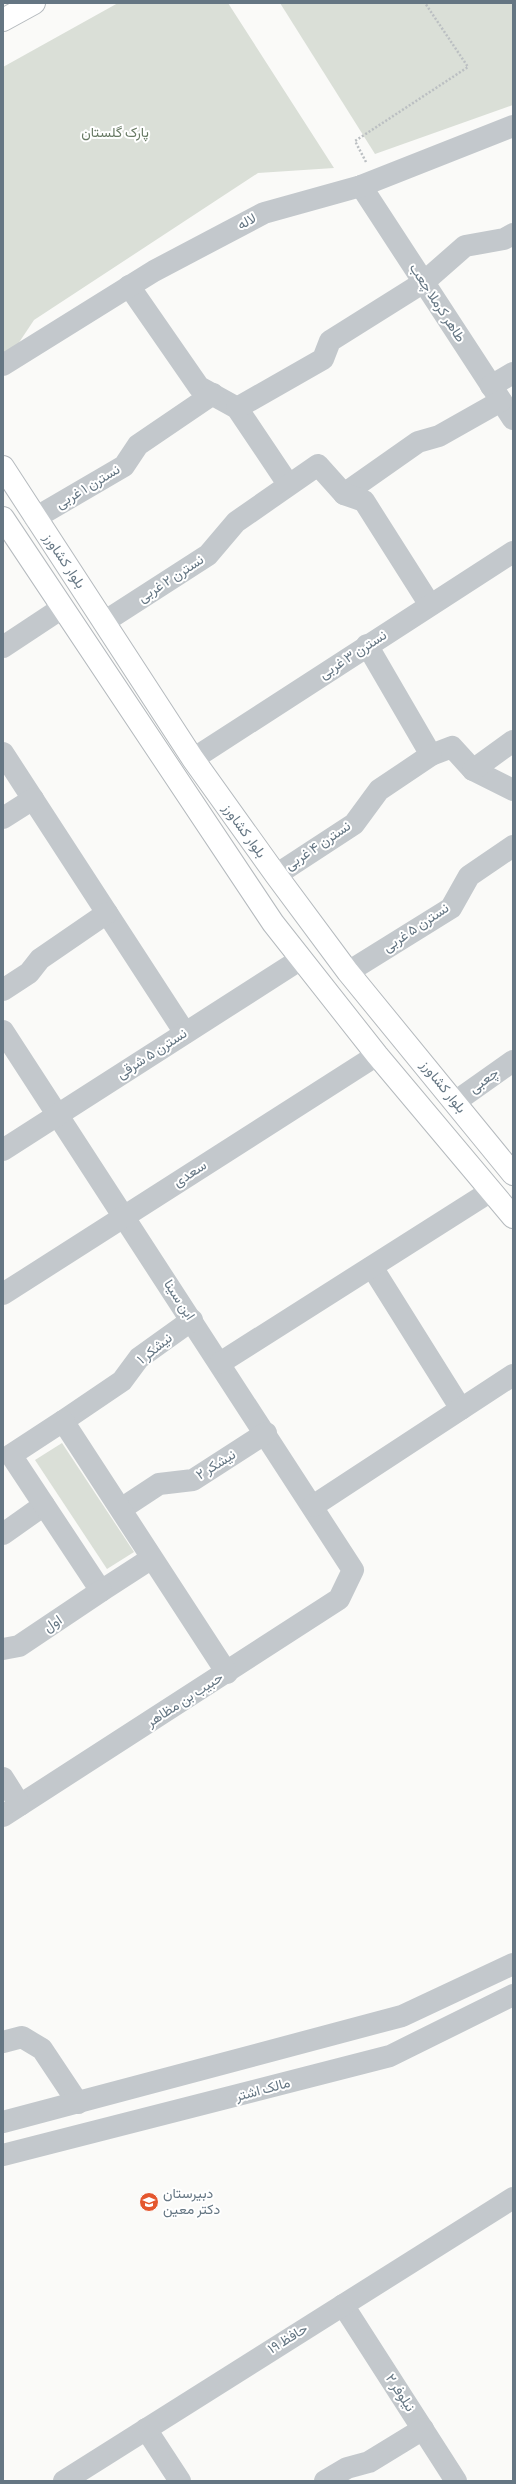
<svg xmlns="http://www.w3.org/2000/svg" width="516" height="2484" font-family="'Source Sans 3',Vazirmatn,sans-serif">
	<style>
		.green { fill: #dadfd7 }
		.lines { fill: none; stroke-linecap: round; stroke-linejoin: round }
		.major-casing { stroke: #b5babe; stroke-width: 24 }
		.path { stroke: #bbbfc2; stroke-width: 2.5; stroke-dasharray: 2 2; stroke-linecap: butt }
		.minor { stroke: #c3c8cc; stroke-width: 22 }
		.major { stroke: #fff; stroke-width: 22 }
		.labels { text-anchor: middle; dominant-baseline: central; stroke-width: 4; stroke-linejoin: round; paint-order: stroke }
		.park-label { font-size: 14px; fill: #687a64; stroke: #fff }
		.street-label { font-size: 14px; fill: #657683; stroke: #fff }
		.poi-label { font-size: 14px; fill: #657683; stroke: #fff; text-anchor: start }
	</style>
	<rect width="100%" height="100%" fill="#fafaf8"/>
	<!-- green -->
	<g class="green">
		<path d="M118,3H228L334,168L258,173L34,320L12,353L3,358V67Z"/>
		<path d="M280,3H513V105L375,154Z"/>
		<path d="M62,1443L134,1552L107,1569L35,1460Z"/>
	</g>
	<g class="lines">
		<defs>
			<g id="major">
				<path d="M3,20L34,3"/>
				<path d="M3,467L193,759L276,875L348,972L513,1174"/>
				<path d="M3,518L273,923L377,1055L513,1217"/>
			</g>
		</defs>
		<!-- major casing -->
		<use href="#major" class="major-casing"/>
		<!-- path -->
		<path class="path" d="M366,162L355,141L468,67L425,3"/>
		<!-- minor -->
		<g class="minor">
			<path d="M361,186L513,419"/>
			<path d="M129,286L199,387L237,408L288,484"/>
			<path d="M3,365L154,271L264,213L361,186L513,126"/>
			<path d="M491,386L513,373"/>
			<path d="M237,408L323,359L330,341L424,282L465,246L504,239L513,234"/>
			<path d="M344,494L418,442L439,436L501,401"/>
			<path d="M35,518L124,466L138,445L213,394"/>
			<path d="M104,622L208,555L236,522L318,465L344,494L364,501L430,605"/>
			<path d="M367,645L431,755L452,747L473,770L513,790"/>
			<path d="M3,647L62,608"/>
			<path d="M3,753L185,1033"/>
			<path d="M193,759L513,552"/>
			<path d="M473,770L513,741"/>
			<path d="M3,818L33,799"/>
			<path d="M276,875L354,824L379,790L431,755"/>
			<path d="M348,972L451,908L469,876L513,846"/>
			<path d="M3,990L29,973L40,959L107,913"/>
			<path d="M3,1031L353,1570L339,1599L3,1816"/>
			<path d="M455,1102L513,1061"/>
			<path d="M3,1150L301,959"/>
			<path d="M372,1267L461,1409"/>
			<path d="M3,1294L377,1055"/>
			<path d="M220,1363L491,1191"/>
			<path d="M63,1421L122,1381L139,1358L192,1320"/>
			<path d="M313,1506L513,1375"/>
			<path d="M121,1509L159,1484L193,1480L266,1433"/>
			<path d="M3,1534L44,1505"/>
			<path d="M152,1558L101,1591L11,1455L63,1421L227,1673"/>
			<path d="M3,1649L19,1646L101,1591"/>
			<path d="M3,1778L20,1805"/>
			<path d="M3,2042L22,2037L42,2049L78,2103"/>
			<path d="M3,2122L402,2016L513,1964"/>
			<path d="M3,2155L390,2056L513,1995"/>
			<path d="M343,2305L456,2481"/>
			<path d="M146,2429L180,2481"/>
			<path d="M64,2481L513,2198"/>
			<path d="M325,2481L347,2468L369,2462L423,2429"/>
		</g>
		<!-- major -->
		<use href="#major" class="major"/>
	</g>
	<!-- icons -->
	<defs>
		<symbol id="school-disc" viewBox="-11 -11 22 22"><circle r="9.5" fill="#e4572e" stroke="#fff"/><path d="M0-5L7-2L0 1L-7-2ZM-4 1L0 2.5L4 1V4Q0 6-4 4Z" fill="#fff"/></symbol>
	</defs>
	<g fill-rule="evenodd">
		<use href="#school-disc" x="138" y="2191" width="22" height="22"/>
	</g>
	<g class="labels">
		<!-- park labels -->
		<g class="park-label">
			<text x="115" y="133">پارک گلستان</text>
		</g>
		<!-- street labels -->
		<g class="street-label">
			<text transform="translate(247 222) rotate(-28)">لاله</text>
			<text transform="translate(437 303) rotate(57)">طاهر کرملا چعب</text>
			<text transform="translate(88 487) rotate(-31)">نسترن ۱ غربی</text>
			<text transform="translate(64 561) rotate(56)">بلوار کشاورز</text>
			<text transform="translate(171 579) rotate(-33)">نسترن ۲ غربی</text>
			<text transform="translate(353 655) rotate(-33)">نسترن ۳ غربی</text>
			<text transform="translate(244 831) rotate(54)">بلوار کشاورز</text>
			<text transform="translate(318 846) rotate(-34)">نسترن ۴ غربی</text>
			<text transform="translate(416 928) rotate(-34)">نسترن ۵ غربی</text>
			<text transform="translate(152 1054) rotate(-33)">نسترن ۵ شرقی</text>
			<text transform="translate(484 1081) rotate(-36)">چعبی</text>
			<text transform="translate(443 1087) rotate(51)">بلوار کشاورز</text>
			<text transform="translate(190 1174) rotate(-33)">سعدی</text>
			<text transform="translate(179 1300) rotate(57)">ابن سینا</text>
			<text transform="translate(155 1349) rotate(-39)">نیشکر ۱</text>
			<text transform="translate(216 1465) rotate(-32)">نیشکر ۲</text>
			<text transform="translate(53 1624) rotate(-34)">اول</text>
			<text transform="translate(185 1700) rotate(-33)">حبیب بن مظاهر</text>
			<text transform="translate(263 2090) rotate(-15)">مالک اشتر</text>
			<text transform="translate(288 2339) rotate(-32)">حافظ ۱۹</text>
			<text transform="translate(400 2393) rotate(57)">نیلوفر ۲</text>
		</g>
		<!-- poi labels -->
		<g class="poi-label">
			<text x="163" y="2194">دبیرستان<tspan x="163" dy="16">دکتر معین</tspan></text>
		</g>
	</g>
	<!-- border -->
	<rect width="516" height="2484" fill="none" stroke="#657683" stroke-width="8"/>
</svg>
